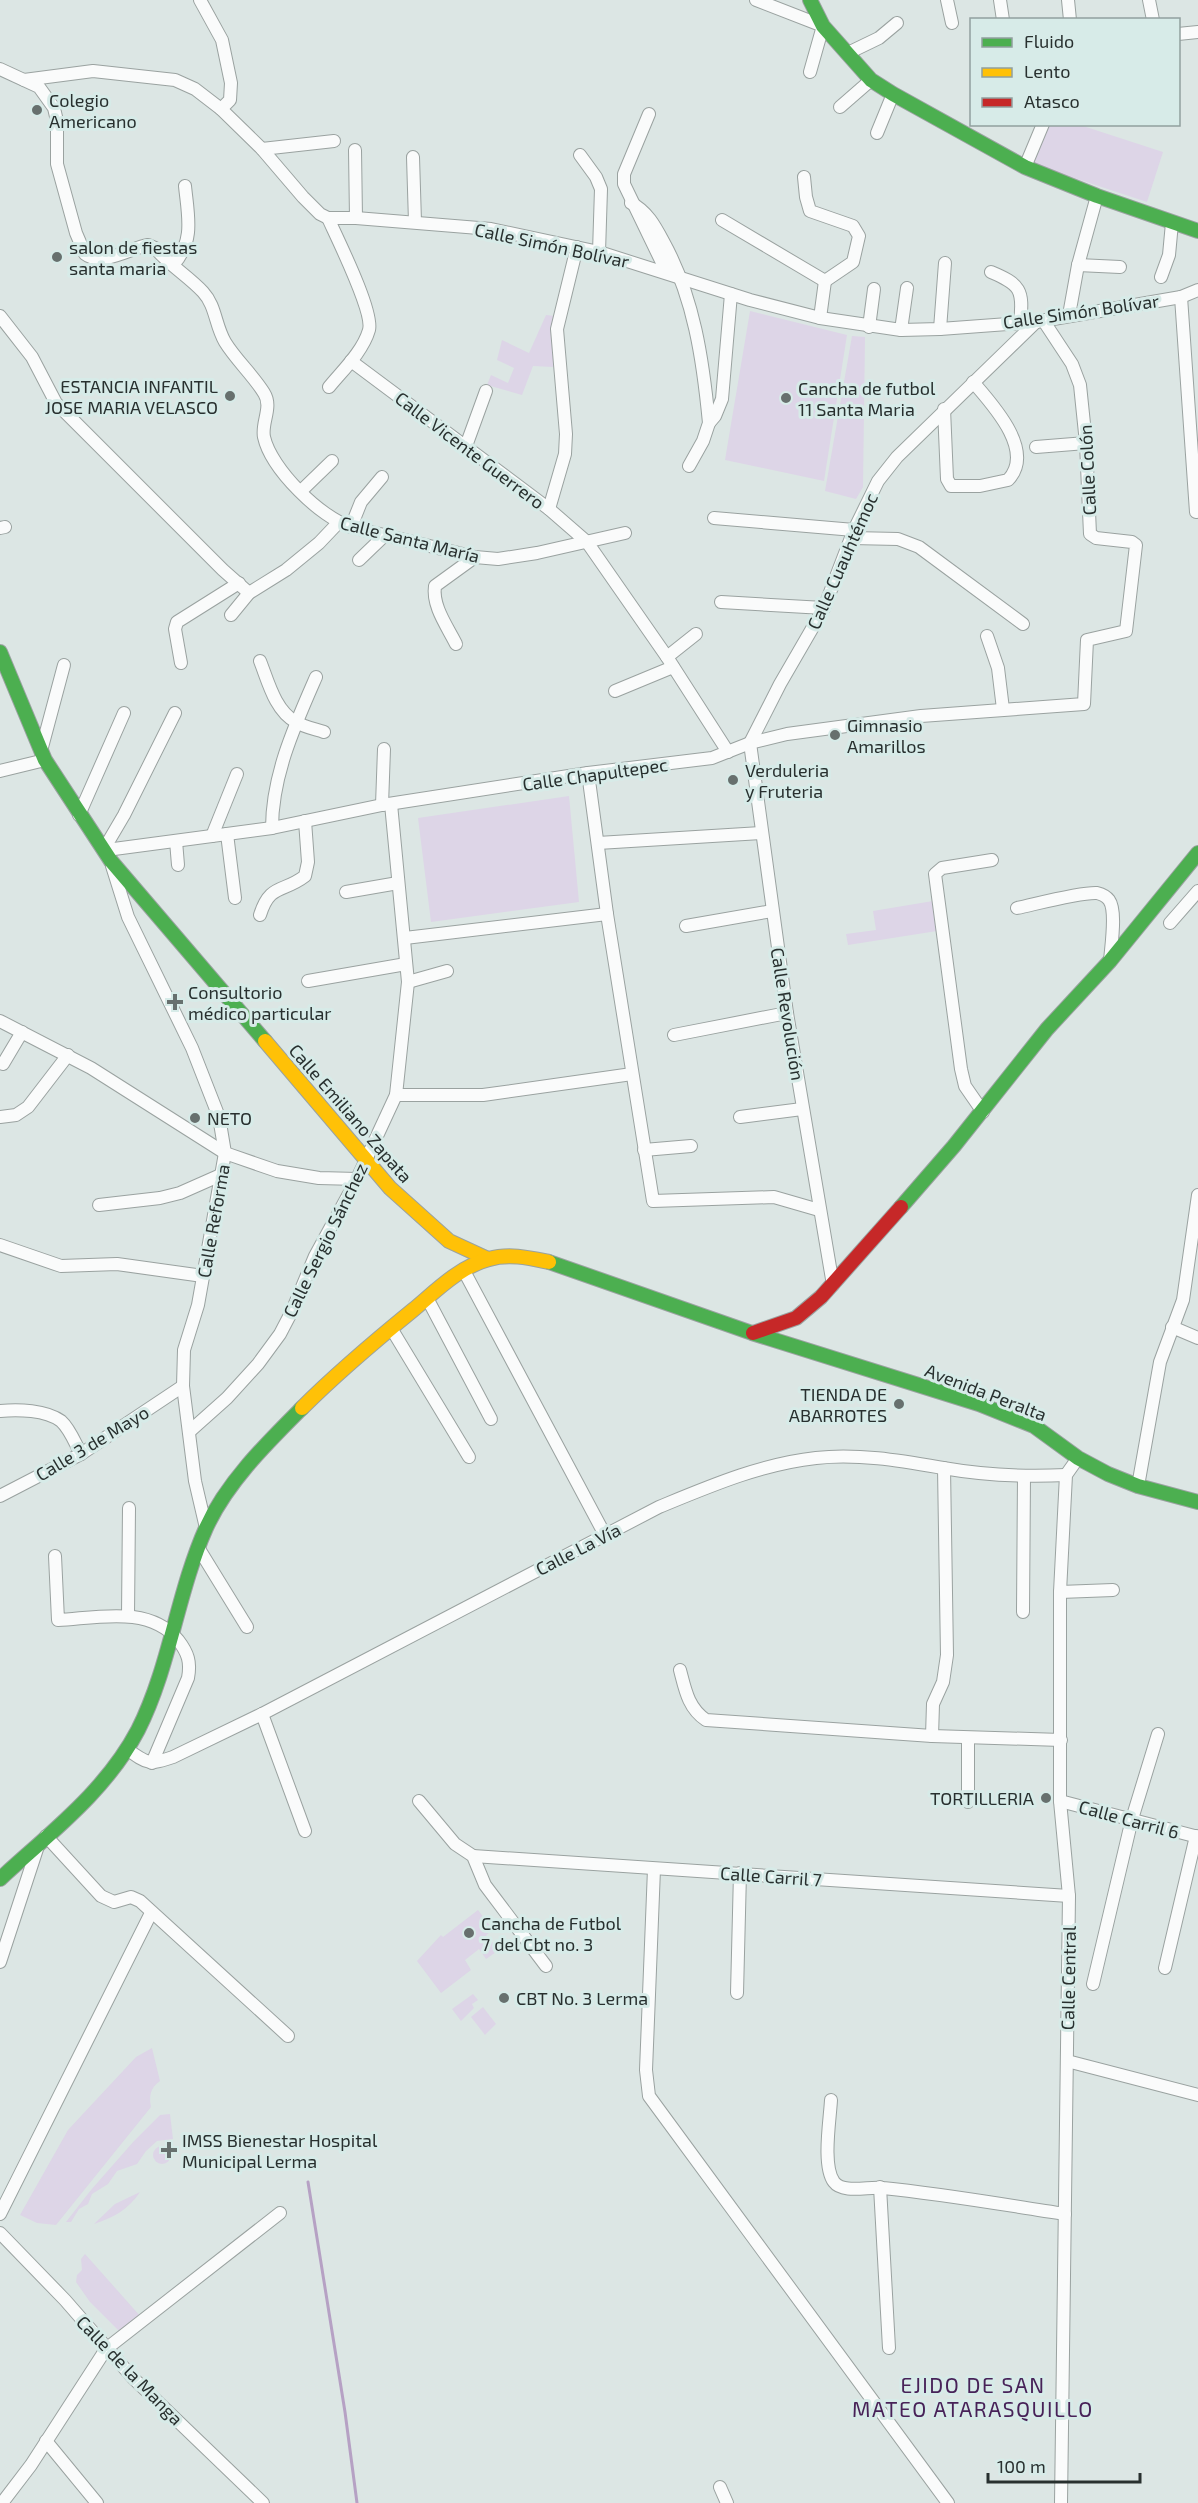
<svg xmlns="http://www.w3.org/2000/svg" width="1198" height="2503" font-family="'Exo 2',sans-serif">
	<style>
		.green { fill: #ddd5e7 }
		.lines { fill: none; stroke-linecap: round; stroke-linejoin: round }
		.stream { stroke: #b6a1c4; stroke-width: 3 }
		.street-casing { stroke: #9aa2a0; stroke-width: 14 }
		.fast-casing { stroke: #9aa2a0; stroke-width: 16 }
		.slow-casing { stroke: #9aa2a0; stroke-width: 16 }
		.jam-casing { stroke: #9aa2a0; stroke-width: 16 }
		.street { stroke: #fafbfb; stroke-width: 12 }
		.fast { stroke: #4caf50; stroke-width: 14 }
		.slow { stroke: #ffc107; stroke-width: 14 }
		.jam { stroke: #c62828; stroke-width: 14 }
		.poi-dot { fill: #67706e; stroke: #d7ebe8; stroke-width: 2 }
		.labels { text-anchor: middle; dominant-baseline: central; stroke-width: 6; stroke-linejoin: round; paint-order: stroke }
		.poi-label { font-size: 18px; fill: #28302f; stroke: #d7ebe8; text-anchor: start }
		.street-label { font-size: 18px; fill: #28302f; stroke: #d7ebe8 }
		.quarter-label { font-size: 21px; letter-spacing: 1.5px; fill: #472258; stroke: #d7ebe8 }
	</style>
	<rect width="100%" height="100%" fill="#dce6e4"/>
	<!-- green -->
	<g class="green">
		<path d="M1045,125H1080L1163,152L1147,202L1032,164Z"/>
		<path d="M750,311L847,335L824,481L725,460Z"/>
		<path d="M546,315L555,316L553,367L533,366L522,395L487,385L491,375L508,383L514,368L497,360L502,340L529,353Z"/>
		<path d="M852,336L865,337L863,487L856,499L825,491Z"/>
		<path d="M569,796L579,902L431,922L418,818Z"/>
		<path d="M933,901L937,931L848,945L846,934L876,930L873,911Z"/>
		<path d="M478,1910L493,1930L486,1935L499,1950L486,1959L479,1949L465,1960L471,1970L441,1993L417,1961L441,1935L443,1937Z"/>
		<path d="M473,1994L478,2000L472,2004L474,2008L461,2021L452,2009Z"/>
		<path d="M483,2007L496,2024L485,2035L471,2017Z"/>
		<path d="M152,2048L160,2081C150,2088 149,2096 151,2107L56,2225L37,2223L20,2215L68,2130L136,2057Z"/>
		<path d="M170,2114L173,2139L157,2141L146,2151L137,2164L117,2171L108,2184L92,2194L88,2204L79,2209L71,2222H66L91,2190L134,2141L160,2115Z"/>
		<circle cx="162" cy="2155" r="9"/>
		<path d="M140,2192C129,2209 113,2218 94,2224L115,2204Z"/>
		<path d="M85,2254L141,2317L121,2333L90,2302L76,2282L77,2275L82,2270L81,2259Z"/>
	</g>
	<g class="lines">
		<!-- stream -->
		<path class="stream" d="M308,2182L345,2412L357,2503"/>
		<defs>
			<g id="street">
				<path d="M200,0L222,40L231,83L230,100L221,109"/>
				<path d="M756,0L823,26L810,72"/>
				<path d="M947,0L952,23"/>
				<path d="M1000,0L1003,20"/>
				<path d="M1068,0L1070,20"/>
				<path d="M1149,0L1153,20"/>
				<path d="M1178,34L1198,32"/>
				<path d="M848,53L879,38L897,23"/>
				<path d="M0,69L39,87L54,108L57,121V164L76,233L85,254C102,267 130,248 148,245L155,248C169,265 188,276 203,292C216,306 215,325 225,342C236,360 253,375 264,393C273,407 261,423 264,437C271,469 321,518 351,527L475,557L498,559L537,553L625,533"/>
				<path d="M24,80L93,71L175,80L195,89L221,109L262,149L303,197L320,214L328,218H356L491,229L599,252L750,300L820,318L901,330L940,329L1036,322L1181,297L1198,290"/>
				<path d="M840,107L871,80"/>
				<path d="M649,114L624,174V184L667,273"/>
				<path d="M877,133L893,94"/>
				<path d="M262,149L334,141"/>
				<path d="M355,150L356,218"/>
				<path d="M580,155L596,177L601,189L599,252"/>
				<path d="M413,157L415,222"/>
				<path d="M1025,167L1043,124"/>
				<path d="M804,177L806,197L810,211L853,226L859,236L853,262L825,281"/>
				<path d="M631,203C647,211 655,226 663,241C694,297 703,360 709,423L703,441L689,466"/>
				<path d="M328,218C337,238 374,312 369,330C363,351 343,370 329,387"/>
				<path d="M722,220L825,281"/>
				<path d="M173,265C195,241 188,216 185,186"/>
				<path d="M1078,265L1120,267"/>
				<path d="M991,272C1020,284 1024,290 1020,322"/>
				<path d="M1161,277L1169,255L1172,223"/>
				<path d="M1181,297L1196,512"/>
				<path d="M1069,315L1078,265L1097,196"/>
				<path d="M0,316L32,357L56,403L223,570L249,593"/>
				<path d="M820,318L825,281"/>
				<path d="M869,327L874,289"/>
				<path d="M940,329L945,263"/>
				<path d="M901,330L907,288"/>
				<path d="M351,361L549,509L587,542L667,657L728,752"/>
				<path d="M944,409L947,479L951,486H980L1008,480C1036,451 992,404 973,382"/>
				<path d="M709,423L715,416L722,399L731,294"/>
				<path d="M466,446L486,391"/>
				<path d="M1036,447L1086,443"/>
				<path d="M301,491L332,461"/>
				<path d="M549,509L565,454L566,434L557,329L577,247"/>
				<path d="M714,518L854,530"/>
				<path d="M351,527L361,502L382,477"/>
				<path d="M0,528L5,527"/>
				<path d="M852,538L898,539L919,547L1023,624"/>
				<path d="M359,560L385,535"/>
				<path d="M721,602L824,608"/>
				<path d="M231,615L249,593L286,570L319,543L338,523"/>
				<path d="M987,636L998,668L1003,709"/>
				<path d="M456,644C447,626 432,606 435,586L475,557"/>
				<path d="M667,657L696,634"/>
				<path d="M260,661C268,681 275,711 296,722C304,727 315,729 324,732"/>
				<path d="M181,663L175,629L177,622L239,583"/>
				<path d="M615,691L673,667"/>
				<path d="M41,751L64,665"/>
				<path d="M0,771L45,760"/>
				<path d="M588,773L607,914L653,1201L774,1197L819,1210"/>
				<path d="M382,805L384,749"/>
				<path d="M79,815L124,713"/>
				<path d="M272,828C272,775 295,725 316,677"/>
				<path d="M227,834L235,898"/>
				<path d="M212,836L237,774"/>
				<path d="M176,841L178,865"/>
				<path d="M598,843L761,833"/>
				<path d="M104,849L124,815L175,713"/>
				<path d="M106,854L114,849L272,828L382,805L588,773L712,758L750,743L787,734L921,716L1084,704L1087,640L1126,631L1136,545L1132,542L1096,538L1090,534L1086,443L1080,385L1072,364L1043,320"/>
				<path d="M112,866L128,917L192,1048L219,1117L225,1153L198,1305L184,1350L183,1386L195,1481L206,1528"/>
				<path d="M346,892L398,883"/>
				<path d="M1017,908C1036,904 1080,892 1097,893C1101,894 1106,896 1109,900C1117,911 1111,946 1110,961"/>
				<path d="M260,915C270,883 283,893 305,876L308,862L305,821"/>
				<path d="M1170,923L1198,891"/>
				<path d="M686,926L772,911"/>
				<path d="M405,938L607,914"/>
				<path d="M308,981L406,964"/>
				<path d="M408,982L447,971"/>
				<path d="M0,1021L91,1068L225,1153L277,1171L319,1178L357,1179"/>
				<path d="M674,1035L787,1013"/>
				<path d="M3,1064L22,1032"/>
				<path d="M396,1095H483L632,1074"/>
				<path d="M983,1112L965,1086L961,1069L935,874L942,868L992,860"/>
				<path d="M0,1117L16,1115L28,1107L68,1055"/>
				<path d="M740,1117L802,1109"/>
				<path d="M644,1150L691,1146"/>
				<path d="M99,1205L160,1198L180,1193L223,1174"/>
				<path d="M0,1245L61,1266L117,1264L203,1276"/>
				<path d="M464,1271L605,1535"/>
				<path d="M833,1285L787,1013L750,743L780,684L824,608L854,530L878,481L897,457L1036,322"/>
				<path d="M427,1298L491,1419"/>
				<path d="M1172,1327L1198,1338"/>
				<path d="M391,1328L469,1457"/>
				<path d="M0,1411C18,1409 46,1410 61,1421C70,1429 75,1443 81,1454"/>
				<path d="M190,1431L227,1398L258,1364L280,1334L292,1311L315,1256L357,1179L396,1095L408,982L391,804"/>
				<path d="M1138,1486L1160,1362L1183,1300L1198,1195"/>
				<path d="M0,1496L81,1454L183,1386"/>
				<path d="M199,1549L247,1627"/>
				<path d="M55,1556L58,1620C97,1618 149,1605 178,1640C188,1653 191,1662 188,1678L152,1763"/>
				<path d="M1060,1592L1113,1590"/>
				<path d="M1023,1612L1024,1476"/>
				<path d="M128,1616L129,1508"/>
				<path d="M680,1670C685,1689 688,1708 706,1720L932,1736L1061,1740"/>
				<path d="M262,1714L305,1831"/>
				<path d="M932,1736L933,1704L943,1682L947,1655L944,1468"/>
				<path d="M968,1738V1802"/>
				<path d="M127,1749C147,1764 150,1765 173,1757L262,1714L659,1507C710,1486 761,1464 816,1458C857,1453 902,1461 943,1468C983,1475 1025,1477 1066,1475"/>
				<path d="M419,1801L455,1844L473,1856L485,1885L546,1966"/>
				<path d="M1060,1801L1198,1837"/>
				<path d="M46,1836L101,1896L114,1902L131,1897L140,1901L288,2036"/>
				<path d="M473,1856L1069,1896"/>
				<path d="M654,1869L646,2070L649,2096L948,2503"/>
				<path d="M0,1962L38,1846"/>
				<path d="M1165,1968L1196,1836"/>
				<path d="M1093,1984L1132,1819L1158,1734"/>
				<path d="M737,1993L740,1873"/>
				<path d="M1067,2061L1198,2095"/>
				<path d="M831,2100C830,2120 822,2166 834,2182C843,2194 870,2186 883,2188C944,2194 1005,2205 1065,2214"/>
				<path d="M880,2187L889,2348"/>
				<path d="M0,2214L151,1913"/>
				<path d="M0,2233L65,2300L133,2378L263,2503"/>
				<path d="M46,2441L97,2503"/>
				<path d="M720,2487L727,2503"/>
				<path d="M2,2503L31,2465L106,2349L280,2213"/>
				<path d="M1061,2503L1069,1896L1060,1801V1592L1066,1475L1078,1458"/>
			</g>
			<g id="fast">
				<path d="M810,0L823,26L871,80L893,94L1025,167L1097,196L1198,231"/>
				<path d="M0,652L45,760L111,861L265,1041"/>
				<path d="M901,1207L954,1146L1047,1029L1110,961L1198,853"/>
				<path d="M549,1262L752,1333L979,1404L1034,1426L1078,1458L1108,1474L1138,1486L1198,1502"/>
				<path d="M0,1879C50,1833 106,1791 138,1730C170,1667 177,1593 206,1528C227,1482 267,1443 302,1408"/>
			</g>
			<g id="slow">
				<path d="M265,1041L390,1188L449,1241L488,1259"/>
				<path d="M302,1408C337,1373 375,1341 413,1310C437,1290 459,1267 489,1259C509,1253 530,1258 549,1262"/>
			</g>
			<path id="jam" d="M753,1333L796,1318L821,1297L901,1207"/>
		</defs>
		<!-- street casing -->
		<use href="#street" class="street-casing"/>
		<!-- fast casing -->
		<use href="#fast" class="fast-casing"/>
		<!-- slow casing -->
		<use href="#slow" class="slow-casing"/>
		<!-- jam casing -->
		<use href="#jam" class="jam-casing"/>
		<!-- street -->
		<use href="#street" class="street"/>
		<!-- fast -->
		<use href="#fast" class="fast"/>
		<!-- slow -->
		<use href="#slow" class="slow"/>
		<!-- jam -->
		<use href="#jam" class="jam"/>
	</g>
	<!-- markers -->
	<g class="poi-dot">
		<circle cx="37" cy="110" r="6"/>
		<circle cx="57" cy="257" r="6"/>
		<circle cx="230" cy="396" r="6"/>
		<circle cx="786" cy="398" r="6"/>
		<circle cx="835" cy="735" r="6"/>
		<circle cx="733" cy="780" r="6"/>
		<path d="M172 993h6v6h6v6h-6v6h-6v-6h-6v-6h6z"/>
		<circle cx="195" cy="1118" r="6"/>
		<circle cx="899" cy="1404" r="6"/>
		<circle cx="1046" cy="1798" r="6"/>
		<circle cx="469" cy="1933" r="6"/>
		<circle cx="504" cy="1998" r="6"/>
		<path d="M166 2141h6v6h6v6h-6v6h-6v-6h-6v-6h6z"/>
	</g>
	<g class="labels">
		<!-- poi labels -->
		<g class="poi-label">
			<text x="49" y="100">Colegio<tspan x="49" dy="21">Americano</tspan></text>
			<text x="69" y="247">salon de fiestas<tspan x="69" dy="21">santa maria</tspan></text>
			<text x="218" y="386" text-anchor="end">ESTANCIA INFANTIL<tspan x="218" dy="21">JOSE MARIA VELASCO</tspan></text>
			<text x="798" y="388">Cancha de futbol<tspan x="798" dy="21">11 Santa Maria</tspan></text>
			<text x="847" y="725">Gimnasio<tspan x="847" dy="21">Amarillos</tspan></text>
			<text x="745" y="770">Verduleria<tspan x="745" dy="21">y Fruteria</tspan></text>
			<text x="188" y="992">Consultorio<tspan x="188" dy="21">médico particular</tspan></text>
			<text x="207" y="1118">NETO</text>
			<text x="887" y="1394" text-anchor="end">TIENDA DE<tspan x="887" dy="21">ABARROTES</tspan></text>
			<text x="1034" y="1798" text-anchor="end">TORTILLERIA</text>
			<text x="481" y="1923">Cancha de Futbol<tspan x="481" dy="21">7 del Cbt no. 3</tspan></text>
			<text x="516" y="1998">CBT No. 3 Lerma</text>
			<text x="182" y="2140">IMSS Bienestar Hospital<tspan x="182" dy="21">Municipal Lerma</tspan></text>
		</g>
		<!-- street labels -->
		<g class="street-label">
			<text transform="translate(552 245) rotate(12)">Calle Simón Bolívar</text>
			<text transform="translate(1081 311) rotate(-8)">Calle Simón Bolívar</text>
			<text transform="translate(470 450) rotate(37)">Calle Vicente Guerrero</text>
			<text transform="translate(1087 470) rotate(-93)">Calle Colón</text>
			<text transform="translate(410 539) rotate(14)">Calle Santa María</text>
			<text transform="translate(842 561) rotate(-66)">Calle Cuauhtémoc</text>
			<text transform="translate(595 774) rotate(-8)">Calle Chapultepec</text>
			<text transform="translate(788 1014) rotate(81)">Calle Revolución</text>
			<text transform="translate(351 1113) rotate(49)">Calle Emiliano Zapata</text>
			<text transform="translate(213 1221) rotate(-80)">Calle Reforma</text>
			<text transform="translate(325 1240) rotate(-64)">Calle Sergio Sánchez</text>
			<text transform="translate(986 1392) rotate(21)">Avenida Peralta</text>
			<text transform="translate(92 1443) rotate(-31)">Calle 3 de Mayo</text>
			<text transform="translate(578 1549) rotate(-27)">Calle La Vía</text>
			<text transform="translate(1129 1819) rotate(15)">Calle Carril 6</text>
			<text transform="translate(771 1876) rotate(4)">Calle Carril 7</text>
			<text transform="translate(1068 1978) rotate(-89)">Calle Central</text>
			<text transform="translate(130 2370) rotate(46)">Calle de la Manga</text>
		</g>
		<!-- quarter labels -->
		<g class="quarter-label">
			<text x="973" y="2384">EJIDO DE SAN<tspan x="973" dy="24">MATEO ATARASQUILLO</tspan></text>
		</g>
	</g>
	<!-- legend -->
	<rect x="970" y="18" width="210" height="108" fill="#d7ebe8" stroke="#91a09e" stroke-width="1.5"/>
	<rect x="982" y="38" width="30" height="9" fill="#4caf50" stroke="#91a09e" stroke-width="1.5"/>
	<text x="1024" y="48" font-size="18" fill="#28302f">Fluido</text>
	<rect x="982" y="68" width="30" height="9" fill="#ffc107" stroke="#91a09e" stroke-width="1.5"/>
	<text x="1024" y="78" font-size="18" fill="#28302f">Lento</text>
	<rect x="982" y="98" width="30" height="9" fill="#c62828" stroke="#91a09e" stroke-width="1.5"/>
	<text x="1024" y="108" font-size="18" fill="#28302f">Atasco</text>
	<!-- scale -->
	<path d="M988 2473v9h152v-9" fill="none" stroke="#28302f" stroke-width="3"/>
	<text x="997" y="2473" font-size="18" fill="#28302f" stroke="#d7ebe8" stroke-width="4.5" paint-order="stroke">100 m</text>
</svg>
